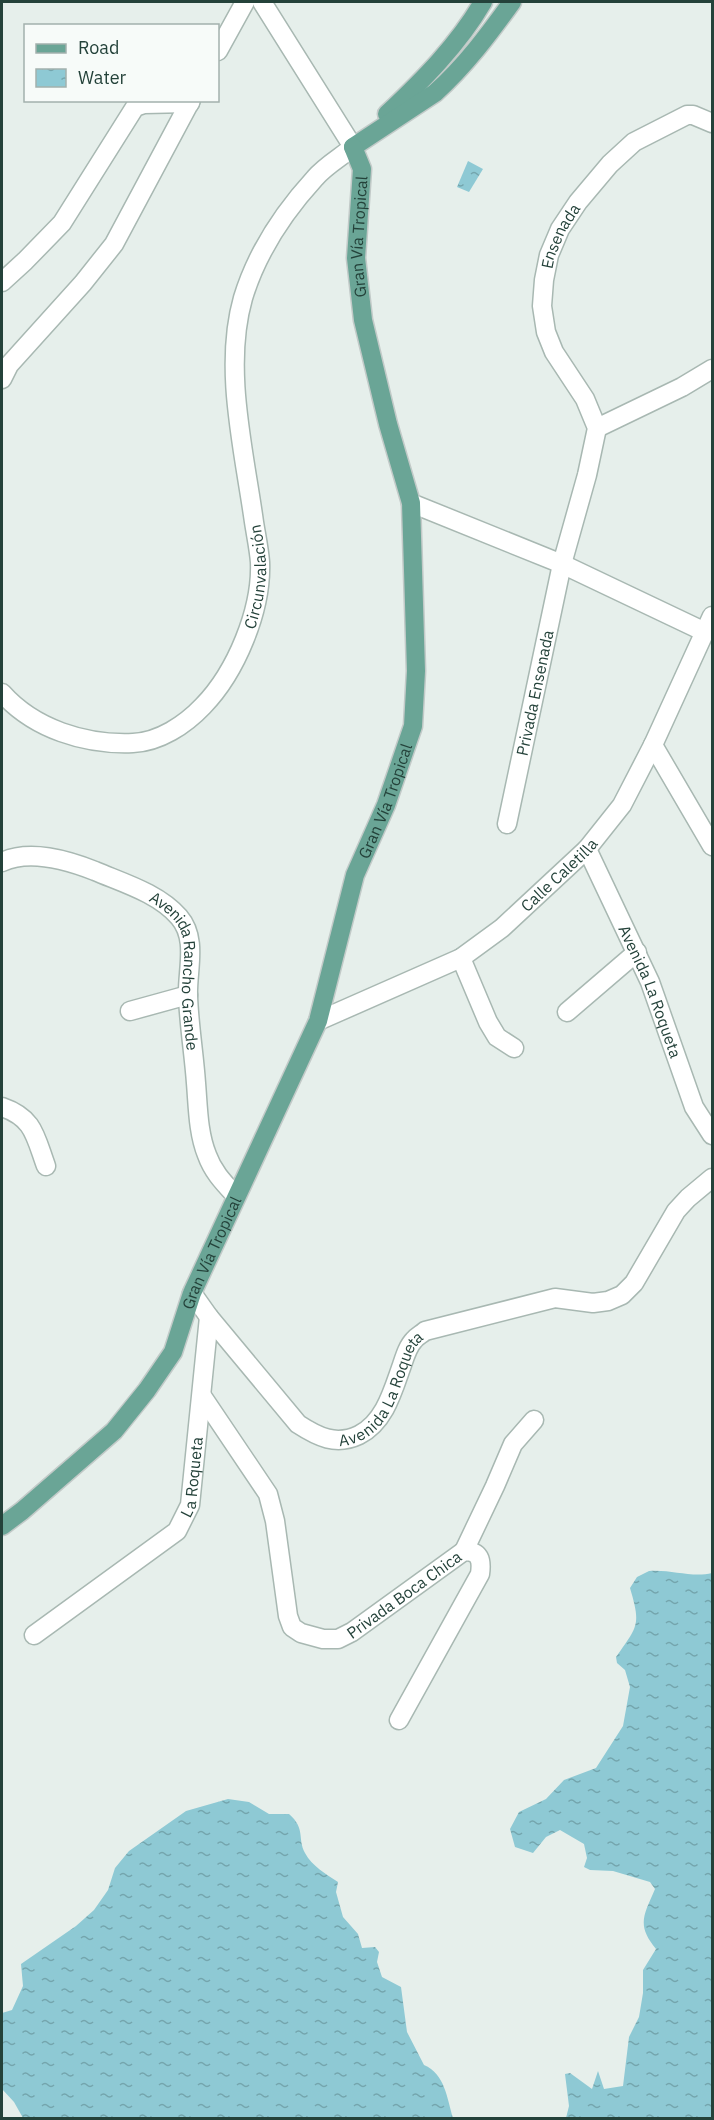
<svg xmlns="http://www.w3.org/2000/svg" width="714" height="2120" font-family="'IBM Plex Sans',sans-serif">
	<style>
		.water { fill: url(#water-ripples) }
		.lines { fill: none; stroke-linecap: round; stroke-linejoin: round }
		.minor-casing { stroke: #a8b8b2; stroke-width: 21 }
		.primary-casing { stroke: #c2cac8; stroke-width: 21 }
		.minor { stroke: #fff; stroke-width: 18 }
		.primary { stroke: #6aa596; stroke-width: 18 }
		.labels { text-anchor: middle; dominant-baseline: central; stroke-width: 6; stroke-linejoin: round; paint-order: stroke }
		.street-label { font-size: 16px; fill: #24423a; stroke: #f7fbf9 }
	</style>
	<defs>
		<pattern id="water-ripples" width="26" height="14" patternUnits="userSpaceOnUse" patternTransform="scale(1.5)"><rect width="26" height="14" fill="#8ec9d4"/><path d="M2 4q2-2 4 0t4 0M15 11q2-2 4 0t4 0" fill="none" stroke="#74a5ad"/></pattern>
	</defs>
	<rect width="100%" height="100%" fill="#e6efeb"/>
	<!-- water -->
	<g class="water">
		<path d="M468,161L483,169L469,192L457,187Z"/>
		<path d="M649,1571C670,1569 692,1578 712,1573V2118H566L569,2106L565,2074L570,2073L592,2089L598,2071L604,2089L623,2086L629,2037L639,2017L643,1993V1970L656,1949C636,1925 644,1915 655,1889L650,1882L613,1871L590,1870L584,1867L587,1858L584,1844L560,1830L546,1837L533,1853L515,1847L510,1829L519,1812L546,1799L564,1780L596,1768L623,1726L630,1687L625,1670L617,1663L616,1657C638,1626 641,1625 630,1588L637,1577Z"/>
		<path d="M228,1799L249,1802L269,1814H289C306,1829 297,1838 305,1853C312,1866 326,1874 338,1882L336,1892L343,1917L358,1934L362,1948L375,1947L379,1952L377,1962L382,1977L401,1987L407,2032L424,2065C445,2074 447,2098 453,2118H23L14,2102L2,2089V2013L12,2010L23,1986L21,1964L76,1926L94,1910L108,1890L115,1868L129,1851L186,1811Z"/>
	</g>
	<g class="lines">
		<defs>
			<g id="minor">
				<path d="M218,51L245,2"/>
				<path d="M2,282L25,261L62,223L135,107L144,104L190,103"/>
				<path d="M2,379L9,365L83,283L114,244L191,100"/>
				<path d="M597,428L682,387L712,369"/>
				<path d="M411,503L562,564L705,632"/>
				<path id="s1" d="M2,693C34,729 85,745 133,743C159,742 185,725 203,706C236,672 262,610 260,562C259,549 256,535 254,522C244,450 223,368 243,298C257,252 283,213 315,178C325,166 341,157 353,147L262,2"/>
				<path d="M653,745L712,846"/>
				<path id="s2" d="M507,824L562,564L587,475L597,428L585,399L554,352L546,332L542,306L544,280L549,255L560,229L578,202L610,164L634,142L687,115H693L712,123"/>
				<path id="s3" d="M587,849L650,982L694,1107L712,1135"/>
				<path id="s4" d="M2,862C30,849 67,860 95,871C123,883 158,893 179,917C198,939 187,970 188,996C189,1025 194,1054 196,1083C198,1107 198,1133 207,1155C213,1172 224,1183 236,1196"/>
				<path d="M461,958L488,1022L497,1037L514,1048"/>
				<path d="M130,1011L188,995"/>
				<path d="M567,1012L637,952"/>
				<path id="s5" d="M318,1021L461,958L502,928L587,849L622,805L653,745L712,616"/>
				<path d="M2,1107C34,1118 35,1136 46,1166"/>
				<path id="s6" d="M192,1293L209,1317L298,1424C318,1437 336,1446 359,1435C385,1422 393,1390 402,1365C405,1356 408,1346 414,1340C417,1336 422,1334 425,1331L555,1298L593,1303L608,1301L622,1295L634,1283L676,1211L688,1198L712,1178"/>
				<path id="s7" d="M202,1396L268,1494L275,1521L288,1616L292,1627L301,1633L323,1639H338L352,1632L464,1551C480,1551 482,1560 480,1574L399,1720"/>
				<path d="M464,1551L495,1486L513,1444L534,1420"/>
				<path id="s8" d="M34,1635L177,1531L190,1505L209,1317"/>
			</g>
			<g id="primary">
				<path d="M387,114C423,80 458,45 483,2"/>
				<path d="M353,147L435,93C465,66 489,34 512,2"/>
				<path id="s9" d="M2,1526L22,1511L114,1431L147,1390L173,1352L192,1293L318,1021L355,875L386,805L413,726L416,671L411,503L388,424L363,320L356,258L362,169L353,147"/>
			</g>
		</defs>
		<!-- minor casing -->
		<use href="#minor" class="minor-casing"/>
		<!-- primary casing -->
		<use href="#primary" class="primary-casing"/>
		<!-- minor -->
		<use href="#minor" class="minor"/>
		<!-- primary -->
		<use href="#primary" class="primary"/>
	</g>
	<g class="labels">
		<!-- street labels -->
		<g class="street-label">
			<text stroke="none"><textPath href="#s9" startOffset="1414">Gran Vía Tropical</textPath></text>
			<text stroke="none"><textPath href="#s2" startOffset="615">Ensenada</textPath></text>
			<text stroke="none"><textPath href="#s1" startOffset="369">Circunvalación</textPath></text>
			<text stroke="none"><textPath href="#s2" startOffset="134">Privada Ensenada</textPath></text>
			<text stroke="none"><textPath href="#s9" startOffset="838">Gran Vía Tropical</textPath></text>
			<text stroke="none"><textPath href="#s5" startOffset="285">Calle Caletilla</textPath></text>
			<text stroke="none"><textPath href="#s4" startOffset="243">Avenida Rancho Grande</textPath></text>
			<text stroke="none"><textPath href="#s3" startOffset="156">Avenida La Roqueta</textPath></text>
			<text stroke="none"><textPath href="#s9" startOffset="352">Gran Vía Tropical</textPath></text>
			<text stroke="none"><textPath href="#s6" startOffset="284">Avenida La Roqueta</textPath></text>
			<text stroke="none"><textPath href="#s8" startOffset="234">La Roqueta</textPath></text>
			<text stroke="none"><textPath href="#s7" startOffset="382">Privada Boca Chica</textPath></text>
		</g>
	</g>
	<!-- border -->
	<rect width="714" height="2120" fill="none" stroke="#24423a" stroke-width="6"/>
	<!-- legend -->
	<rect x="24" y="24" width="195" height="78" fill="#f7fbf9" stroke="#a3b1ad" stroke-width="1.5"/>
	<rect x="36" y="44" width="30" height="9" fill="#6aa596" stroke="#a3b1ad" stroke-width="1.5"/>
	<text x="78" y="54" font-size="18" fill="#24423a">Road</text>
	<rect x="36" y="69" width="30" height="18" fill="url(#water-ripples)" stroke="#a3b1ad" stroke-width="1.5"/>
	<text x="78" y="84" font-size="18" fill="#24423a">Water</text>
</svg>
